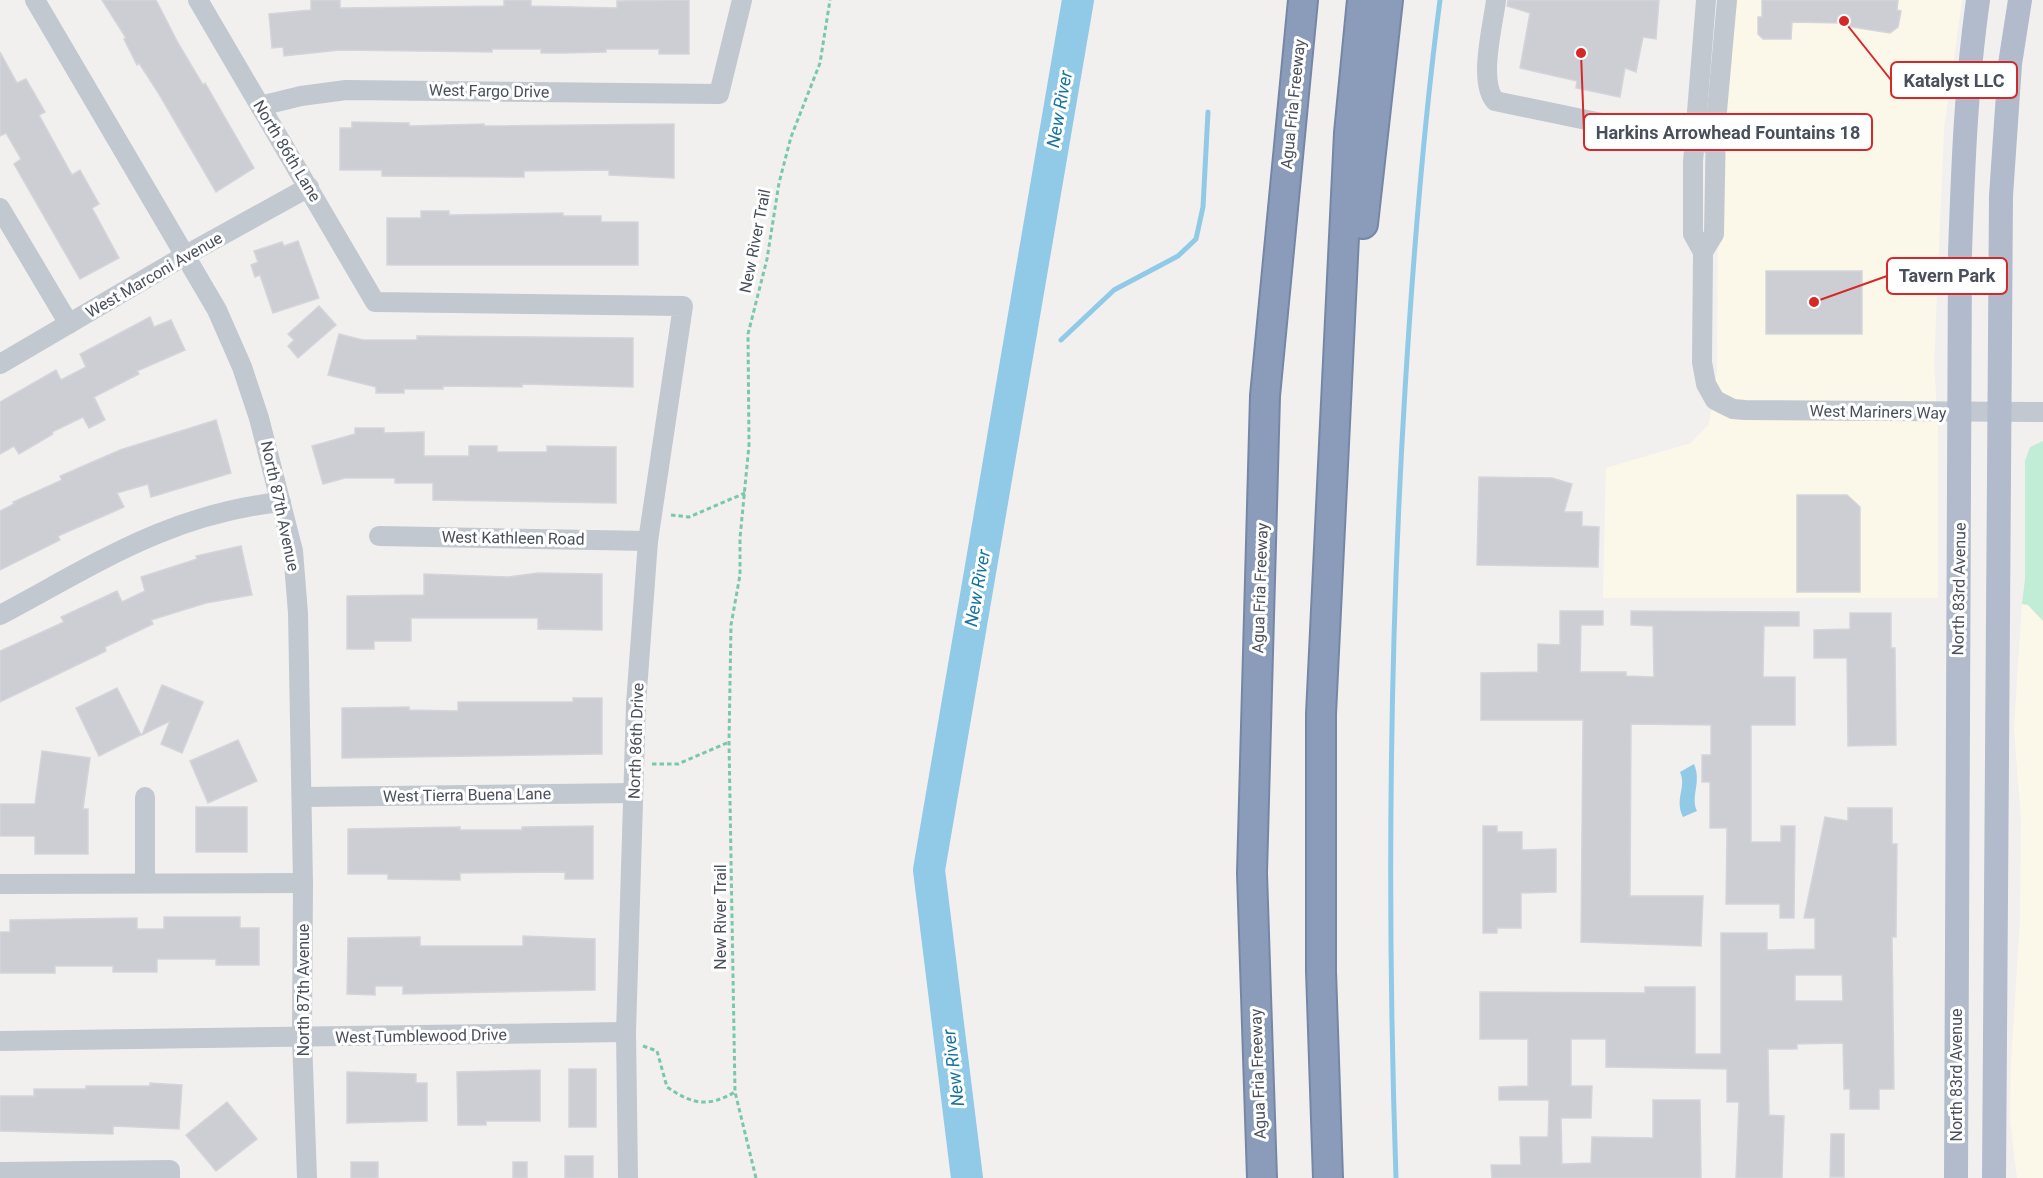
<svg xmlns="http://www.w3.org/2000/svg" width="2043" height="1178" font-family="Roboto,sans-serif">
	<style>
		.commercial { fill: #fbf8ea }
		.green { fill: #c1ecd6 }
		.water { fill: #91cae6 }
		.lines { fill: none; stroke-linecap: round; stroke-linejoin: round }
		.stream { stroke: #91cae6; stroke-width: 5 }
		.river { stroke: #91cae6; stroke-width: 32 }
		.building { fill: #ccced3; stroke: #d4d5da; stroke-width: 1.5; fill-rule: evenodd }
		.highway-casing { stroke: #7687a6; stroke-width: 32 }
		.path { stroke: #7bc7ab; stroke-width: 3; stroke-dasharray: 4.5 3; stroke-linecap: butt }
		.minor { stroke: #c1c8d0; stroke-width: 20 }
		.major { stroke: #b1bbcc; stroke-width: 24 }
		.highway { stroke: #8b9cba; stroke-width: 28 }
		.labels { text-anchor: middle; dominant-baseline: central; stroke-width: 6; stroke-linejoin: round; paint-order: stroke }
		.street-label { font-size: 16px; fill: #49505b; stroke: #fff }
		.water-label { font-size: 18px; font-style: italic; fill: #1774a0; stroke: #fff }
		.leader { fill: none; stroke: #d62828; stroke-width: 2 }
		.callout-dot { fill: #d62828; stroke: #fff; stroke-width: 2 }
		.callout { fill: #fff; stroke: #d62828; stroke-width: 2 }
		.callout-label { font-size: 18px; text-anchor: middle; font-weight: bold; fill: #49505b }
	</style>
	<rect width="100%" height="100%" fill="#f2f0ef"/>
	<!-- commercial -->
	<g class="commercial">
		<path d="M1733,0H1962L1944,128L1934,365L1938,427V598H1603L1606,468L1691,443L1709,424L1717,372L1718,219Z"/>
		<path d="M2022,604L2028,605L2043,621V1178H2017L2010,1119L2011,1063L2020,922L2021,818L2014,729Z"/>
	</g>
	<!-- green -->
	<path class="green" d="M2043,441V621L2028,605L2022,604L2025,579V461L2030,447Z"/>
	<!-- water -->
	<path class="water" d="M1694,764C1702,783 1690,796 1697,811L1683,817C1674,798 1687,788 1680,772Z"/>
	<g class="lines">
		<!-- stream -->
		<g class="stream">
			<path d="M1061,340L1114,290L1178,256L1196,239L1203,207L1208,112"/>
			<path d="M1396,1178C1387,915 1389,653 1405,390C1413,259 1423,129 1440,0"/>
		</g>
		<!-- river -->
		<path class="river" d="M967,1178L929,870L1078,0"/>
	</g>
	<!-- building -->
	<g class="building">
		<path d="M102,0H156L178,43L203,85L205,83L254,168L216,192L159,94L139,63L137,65L124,39L126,38Z"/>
		<path d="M311,0H340V8L504,6V0H531V6L617,8V1L689,0V54H659V49H606V52L566,53H541V49H492V52L340,50L284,56L283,47L272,48L269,14L311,10Z"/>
		<path d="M1508,0H1659L1656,39L1643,37L1636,72L1625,68L1620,97L1576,88L1577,81L1520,68L1530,13L1507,6Z"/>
		<path d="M1762,0H1898L1897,10L1901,11L1898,27L1890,33L1840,25V23L1792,22L1791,39H1763L1758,34V17H1762Z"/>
		<path d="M0,52L17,83L26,79L45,112L39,115L72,175L80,170L99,204L92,208L119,258L80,279L14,164L21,159L6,133L0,136Z"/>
		<path d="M352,122L409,123V126L484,124V126L674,124V178L609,175V170L524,171V177L382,176V170H340V128H352Z"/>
		<path d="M421,211H449V215L563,213V216H601V222H638V265H387V218H421Z"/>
		<path d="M298,241L319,298L273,313L260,275L255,277L251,265L258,262L254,251L282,242L284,246Z"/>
		<rect x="1766" y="271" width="96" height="63"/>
		<path d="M319,306L336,325L298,358L288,346L294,340L288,334Z"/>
		<path d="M150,317L154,327L171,320L185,350L137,371L139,374L94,397L105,420L89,428L83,417L52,432L53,434L19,454L14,446L0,454V402L56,370L61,380L86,367L80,354Z"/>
		<path d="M339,334L363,340H417V336L633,338V387L522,384V387L443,386V389H404V393H376V387L328,375Z"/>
		<path d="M216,420L231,473L151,497L148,484L117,493L124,507L58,536L60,540L0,570V511L14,504L13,502L62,480L60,476L120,450Z"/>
		<path d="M355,428H384V433L424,432V456H469V446H497V452H547V446L616,447V503L433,500V483H395V478H345L323,484L312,446L355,434Z"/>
		<path d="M1479,477L1552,478L1572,484L1564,512H1582V526L1599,527L1598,567L1477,565Z"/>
		<path d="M1797,495H1847L1860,507V592H1797Z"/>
		<path d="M241,546L252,595L206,603L151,620L153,624L105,647L106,651L0,702V651L64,622L61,617L117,591L122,602L145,591L141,577L197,559L196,556Z"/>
		<path d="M538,573L602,574V630L538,629V618H411V641H374V649H347V596L424,595V574L508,577Z"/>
		<path d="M1560,611H1603V625H1581L1580,672H1626V676L1654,677L1653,626L1631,625V611L1799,612V626H1764L1763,677H1795V725H1751V842H1781V826H1795L1794,918H1780V904H1726L1727,828H1710V782H1702V755H1711V725L1631,724L1630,896H1703L1701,946L1581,942L1583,720H1481V673L1538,672V644L1560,645Z"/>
		<path d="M1850,613H1891V648H1895L1896,745L1848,746L1847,658H1814V630L1850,629Z"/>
		<path d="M162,685L203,702L182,753L161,744L170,721L142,735Z"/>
		<path d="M117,688L141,735L99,756L76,708Z"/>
		<path d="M573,698H602V754L342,758V708L409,707V710L458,711V702H573Z"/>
		<path d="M238,740L257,781L208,803L190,761Z"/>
		<path d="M42,751L90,758L83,809H88V854H35V836H0V804H35Z"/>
		<rect x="196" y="807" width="51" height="45"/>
		<path d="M1848,808H1892V844H1897L1896,937H1892L1894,1089H1879V1109H1850V1089H1844L1843,1043L1797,1044V1049H1768L1769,1115L1784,1116L1782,1178H1736L1739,1102H1727V1069L1606,1067V1039H1571V1086H1592L1591,1118H1561L1562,1164L1591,1163L1592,1137L1653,1138V1100H1700L1701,1178H1492L1491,1165H1521L1520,1137H1548L1549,1100H1499V1087L1528,1086V1039H1480V992L1645,993V987H1695V1054H1721V933H1767V950L1815,949V918H1804L1825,817L1848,821ZM1795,975H1842L1843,1001H1795Z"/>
		<path d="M593,826V879H565V872L460,873V880L388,879V874H348V829L460,827V830H522V827Z"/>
		<path d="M1483,826H1497V832H1522V850L1556,849V892L1521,893V928H1497V933H1483Z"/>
		<path d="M164,917H240V928H259V965H216V959H157V972H113V966H55V973H0V932H10V920L137,918V929H164Z"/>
		<path d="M523,936L595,939V990L403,994V986H375V995L347,994L348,938L420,937V946H523Z"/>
		<rect x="569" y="1069" width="27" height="58"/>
		<path d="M540,1070V1121H486V1125H458L457,1072Z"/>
		<path d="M347,1072L416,1074V1083H427V1121L347,1123Z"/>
		<path d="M150,1083L182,1085L179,1129L113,1126V1134L0,1131V1096H34V1089H86V1086H150Z"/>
		<path d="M227,1102L257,1139L216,1171L186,1135Z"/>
		<path d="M1831,1134H1844V1177H1830Z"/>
		<rect x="565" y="1156" width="28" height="22"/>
		<rect x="351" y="1162" width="27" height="16"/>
		<rect x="513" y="1162" width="14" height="16"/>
	</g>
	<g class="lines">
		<defs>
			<g id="highway">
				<path d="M1363,224L1388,0"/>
				<path d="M1262,1178L1252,873L1265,396L1303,0"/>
				<path d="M1328,1178L1321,971V714L1349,133L1362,0"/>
			</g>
		</defs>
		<!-- highway casing -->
		<use href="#highway" class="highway-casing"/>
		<!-- path -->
		<g class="path">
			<path d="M671,515L689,517L745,493"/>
			<path d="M652,764H678L729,742"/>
			<path d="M643,1046L657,1051L667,1087C692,1104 707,1108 735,1092"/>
			<path d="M756,1178L735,1092L729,742L731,625L740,575V538L749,445L748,334L767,259L779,183L791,137L820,63L830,0"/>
		</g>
		<!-- minor -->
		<g class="minor">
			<path d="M35,0L217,310L242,367L259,418L293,551L298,613L303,883L302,1038L307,1178"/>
			<path d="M198,0L375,302L683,306L648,541L636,704L626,1032L628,1178"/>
			<path d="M1496,0C1493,26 1478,81 1495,101L1693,142L1716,143"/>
			<path d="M1706,0L1693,162V234L1703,252L1702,362L1706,384L1715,400L1733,409L1745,410L2043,412"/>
			<path d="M260,106L301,96L346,90L719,94L742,0"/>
			<path d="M0,208L69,324"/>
			<path d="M1703,252L1714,234L1716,122L1727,0"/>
			<path d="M0,364L186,255L309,187"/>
			<path d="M379,536L648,541"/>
			<path d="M0,615C96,564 169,514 281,502"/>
			<path d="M145,797V883"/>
			<path d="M302,797L633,793"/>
			<path d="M0,884L303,883"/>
			<path d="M0,1041L626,1032"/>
			<path d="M0,1172L170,1170V1178"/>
		</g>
		<!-- major -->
		<g class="major">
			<path d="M1956,1178L1960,253C1963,168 1966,84 1978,0"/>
			<path d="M1994,1178L2001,196L2010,64L2020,0"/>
		</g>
		<!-- highway -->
		<use href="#highway" class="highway"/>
	</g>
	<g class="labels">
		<!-- street labels -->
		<g class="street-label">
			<text transform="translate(489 91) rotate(1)">West Fargo Drive</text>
			<text transform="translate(1293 104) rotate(-84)">Agua Fria Freeway</text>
			<text transform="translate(287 151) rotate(59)">North 86th Lane</text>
			<text transform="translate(755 241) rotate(-79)">New River Trail</text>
			<text transform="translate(154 275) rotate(-30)">West Marconi Avenue</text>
			<text transform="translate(1878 412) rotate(1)">West Mariners Way</text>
			<text transform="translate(280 506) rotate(78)">North 87th Avenue</text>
			<text transform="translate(513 538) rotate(1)">West Kathleen Road</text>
			<text transform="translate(1260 588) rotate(-88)">Agua Fria Freeway</text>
			<text transform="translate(1959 589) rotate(-89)">North 83rd Avenue</text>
			<text transform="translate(636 741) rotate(-88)">North 86th Drive</text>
			<text transform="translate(467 795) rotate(-1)">West Tierra Buena Lane</text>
			<text transform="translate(720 917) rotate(-90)">New River Trail</text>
			<text transform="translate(303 990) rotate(-90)">North 87th Avenue</text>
			<text transform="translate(421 1036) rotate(-1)">West Tumblewood Drive</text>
			<text transform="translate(1258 1074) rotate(-92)">Agua Fria Freeway</text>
			<text transform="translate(1956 1075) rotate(-90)">North 83rd Avenue</text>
		</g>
		<!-- water labels -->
		<g class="water-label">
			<text transform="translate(1059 109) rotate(-80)">New River</text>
			<text transform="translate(977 588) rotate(-80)">New River</text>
			<text transform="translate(953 1068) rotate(-97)">New River</text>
		</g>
	</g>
	<!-- callouts -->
	<path class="leader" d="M1844 21L1891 80M1581 53L1584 132M1814 302L1887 276"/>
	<g class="callout-dot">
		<circle cx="1844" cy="21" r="6"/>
		<circle cx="1581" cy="53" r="6"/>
		<circle cx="1814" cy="302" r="6"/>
	</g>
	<g class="callout">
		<rect x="1891" y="62" width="126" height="36" rx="6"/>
		<rect x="1584" y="114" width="288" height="36" rx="6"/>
		<rect x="1887" y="258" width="120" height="36" rx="6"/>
	</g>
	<g class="callout-label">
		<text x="1954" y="87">Katalyst LLC</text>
		<text x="1728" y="139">Harkins Arrowhead Fountains 18</text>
		<text x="1947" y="282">Tavern Park</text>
	</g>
</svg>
